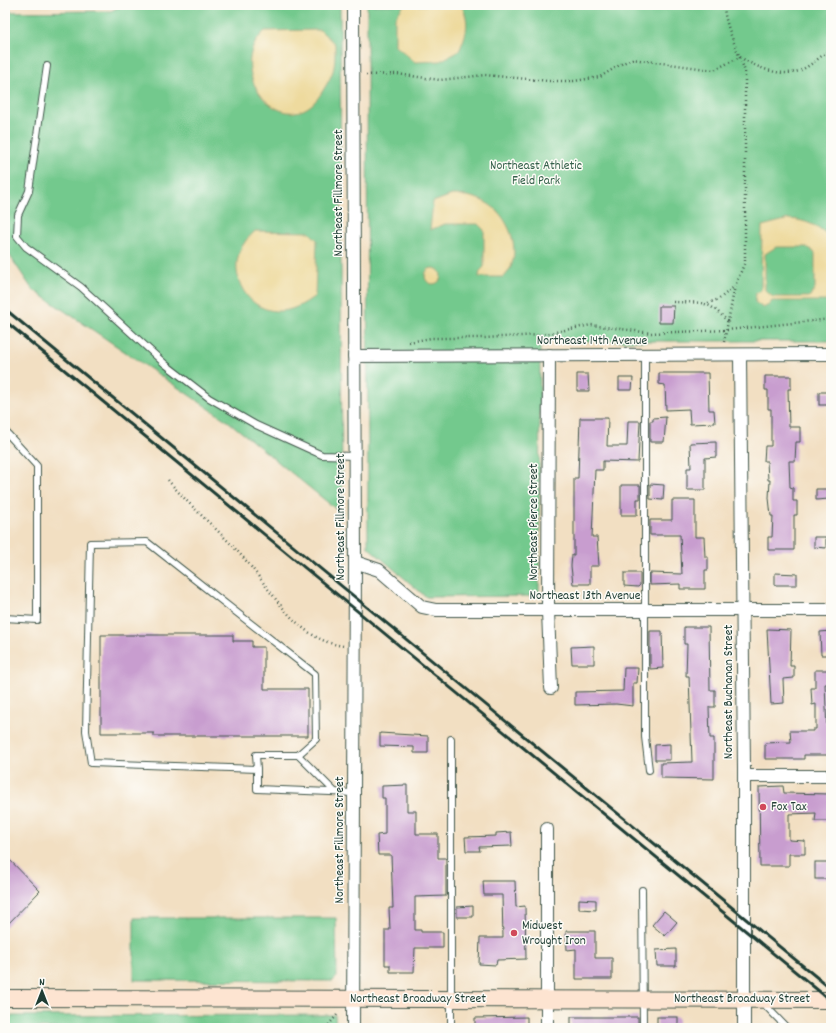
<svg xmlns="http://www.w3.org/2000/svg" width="836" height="1033" font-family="Dekko,sans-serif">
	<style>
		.green { fill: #73c98d; stroke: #498360 }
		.sand { fill: #eeda9e; stroke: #868c69; fill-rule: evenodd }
		.building { fill: #c89dcf }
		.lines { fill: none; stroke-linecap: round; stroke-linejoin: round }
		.service-casing { stroke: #3f5549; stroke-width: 8 }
		.minor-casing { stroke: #3f5549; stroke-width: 14 }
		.secondary-casing { stroke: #3f5549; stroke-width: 18 }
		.path { stroke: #3f5549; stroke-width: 2.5; stroke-dasharray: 1 3; stroke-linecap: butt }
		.service { stroke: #fff; stroke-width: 6 }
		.minor { stroke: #fff; stroke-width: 12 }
		.secondary { stroke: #fde4d1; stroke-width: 16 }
		.rail { stroke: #1f3d34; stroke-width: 3 }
		.poi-dot { fill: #d1495b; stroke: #fdfcf7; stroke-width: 1.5 }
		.labels { text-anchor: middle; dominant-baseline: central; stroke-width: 3; stroke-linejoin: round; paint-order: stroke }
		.park-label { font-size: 13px; fill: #34604a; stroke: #fdfcf7 }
		.street-label { font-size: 13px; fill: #1f3d34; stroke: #fdfcf7 }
		.poi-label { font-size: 13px; fill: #1f3d34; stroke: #fdfcf7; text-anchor: start }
	</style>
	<rect width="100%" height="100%" fill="#fdfcf7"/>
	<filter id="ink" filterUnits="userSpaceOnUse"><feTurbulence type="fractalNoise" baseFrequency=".025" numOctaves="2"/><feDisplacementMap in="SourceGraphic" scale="8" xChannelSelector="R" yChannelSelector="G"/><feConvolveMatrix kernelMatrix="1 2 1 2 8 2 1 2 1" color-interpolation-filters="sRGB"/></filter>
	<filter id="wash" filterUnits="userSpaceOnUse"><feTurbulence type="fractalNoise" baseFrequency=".012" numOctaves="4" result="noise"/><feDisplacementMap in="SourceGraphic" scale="16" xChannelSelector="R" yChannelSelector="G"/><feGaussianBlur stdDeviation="0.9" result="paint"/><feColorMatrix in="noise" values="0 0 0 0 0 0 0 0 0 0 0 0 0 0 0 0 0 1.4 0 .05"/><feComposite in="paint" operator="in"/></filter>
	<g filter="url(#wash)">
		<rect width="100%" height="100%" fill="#f2dfc2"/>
		<!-- green -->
		<g class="green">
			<path d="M123,5L340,6L342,514L229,422L32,289L10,256L5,244V12L111,11Z"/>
			<path d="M367,5H831V341H540L539,596L426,597L368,547Z"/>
			<path d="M134,918H336L337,977L333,981L134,980Z"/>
			<path d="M335,1015L336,1028H5V1016Z"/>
		</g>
		<!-- sand -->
		<g class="sand">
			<path d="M404,5H461C471,22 466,35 459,51L440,61L415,62L395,45V18Z"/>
			<path d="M320,30L335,44C335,69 335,71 322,92C288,149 219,72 265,31Z"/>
			<path d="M452,195C465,195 478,197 490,205C511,219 524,257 504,277H479L480,271L484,267V230L478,224H445L430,230L433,202Z"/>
			<path d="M789,219C806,220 819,226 831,238V301H772L769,305L763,308L755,302L756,293L761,290L762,226ZM776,247H807L815,253V289L809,297H773L765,290V254Z"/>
			<path d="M255,231L309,232L317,240L315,296C304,304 291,312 276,311C244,309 225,269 245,242C247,238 252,235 255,231Z"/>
			<circle cx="433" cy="276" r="8"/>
		</g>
		<g id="blocks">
			<!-- building -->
			<g class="building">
				<path d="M659,306H674L673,323H659Z"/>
				<path d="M659,373H708L709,410H714L715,423L690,424L689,409L666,410L665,385L659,384Z"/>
				<path d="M577,374H588L589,391H577Z"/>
				<path d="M765,376H791V389H788L789,427H800V442H796L795,461H789L790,487L793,488V501H797V515H794V550H768V537H772L773,516H771L769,498L770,480H768L767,461H764L765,446H771V409H768V390H765Z"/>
				<path d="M619,378H633L632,390H619Z"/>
				<rect x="819" y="392" width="12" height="13"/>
				<path d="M666,417L664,442H650V421H653V418Z"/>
				<path d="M580,418H608L607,446H627L628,421H640L638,462L603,461V470H595L592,537H597L599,566H590V584H573L571,566L572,555H574V478H578Z"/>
				<path d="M716,442V457L705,458V490H687V468H691L690,443Z"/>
				<path d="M650,484L664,485L663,500L650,499Z"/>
				<path d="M621,485H640V499H637V515H621Z"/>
				<path d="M816,489H829V499L816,500Z"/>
				<path d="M672,500H695V537H704L705,557H708V570H705V589H680V584L650,585V573L682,574L680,535H650V520H672Z"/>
				<path d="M814,537H826V548L814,547Z"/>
				<path d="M624,573H640V585L638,587L624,586Z"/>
				<path d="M775,573L797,574V585H775Z"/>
				<path d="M684,627H709L710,690H715V707H709L710,738H714V779L661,778V763L692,762L689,676H686L687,644H684Z"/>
				<path d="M767,629L791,630L790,666H794V678L783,679L784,703L771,704Z"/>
				<path d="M650,631H662L663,668L650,669Z"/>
				<path d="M831,631V655H821L820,632Z"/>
				<path d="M101,635H233V641H252V647H264V689H308V736H154V733H101Z"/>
				<path d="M594,646V664H572L571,647Z"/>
				<path d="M624,668H638L637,683H633V706L616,704L575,705V692L623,691Z"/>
				<path d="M815,670H830V684H825L828,755H804V759H765V743L791,742L790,731H813V729H816V704L812,705L811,688H815Z"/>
				<path d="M380,733L428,736V753H414V747L380,746Z"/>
				<path d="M670,744V760H655V745Z"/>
				<path d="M407,785V811H416V834H438V858H446V896L415,897V930H421V932H443V948H415L414,972H390V965H385V930H390L389,908H393L391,855H378L377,835L385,834V798H382V786Z"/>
				<path d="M783,786L784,793L830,794L831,821H815L816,813L789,814V840L805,841V854H789V866H760L759,787Z"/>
				<path d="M511,832L512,846L479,847L480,851H466L465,837L496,836V833Z"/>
				<path d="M5,855L40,891L5,927Z"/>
				<rect x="815" y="862" width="16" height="17"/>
				<path d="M483,881H515L516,907L525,906L526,959L497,960L496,965L479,964L480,938H503L502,895H484Z"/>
				<path d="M579,899L596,900V910L579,909Z"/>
				<path d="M473,906V917H457V907Z"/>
				<path d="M664,911L677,922L665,936L652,925Z"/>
				<path d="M566,931H595V958H612V979H576V949L567,950Z"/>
				<path d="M676,949V966H657L656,950Z"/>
				<path d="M527,1017V1028H475V1018Z"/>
				<rect x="571" y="1017" width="67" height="11"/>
				<rect x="657" y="1017" width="21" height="11"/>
			</g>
		</g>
	</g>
	<g filter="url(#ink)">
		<use href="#blocks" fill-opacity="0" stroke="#3f5549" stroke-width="1"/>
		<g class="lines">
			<defs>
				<g id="service">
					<path d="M47,66L29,191L18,215L17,236L26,247L81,287L165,364L209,398L256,425L322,455L354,456"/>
					<path d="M645,355V737L649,770"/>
					<path d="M5,431L37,466V620L5,618"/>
					<path d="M298,755L316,739L315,674L147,542L90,543L86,731L91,763L257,769V789L354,793"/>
					<path d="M257,769L256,755H298L335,792"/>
					<path d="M642,890L643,1028"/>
					<path d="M762,1002L787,1028"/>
					<path d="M451,1028V739"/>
				</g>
				<g id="minor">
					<path d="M353,5L355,562L353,1028"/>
					<path d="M549,355L548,611L551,688"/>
					<path d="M740,355L744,768V1028"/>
					<path d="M354,356L831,354"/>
					<path d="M355,562L379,570L422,607L436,610H831"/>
					<path d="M744,776H831"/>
					<path d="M547,829V1028"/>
				</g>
				<path id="secondary" d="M5,998L831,1000"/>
			</defs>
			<!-- service casing -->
			<use href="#service" class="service-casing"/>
			<!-- minor casing -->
			<use href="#minor" class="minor-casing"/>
			<!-- secondary casing -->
			<use href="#secondary" class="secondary-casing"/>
			<!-- path -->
			<g class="path">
				<path d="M366,75L397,74L440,80L485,75L549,81H574L600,77L623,63L632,59L714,70L740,57C757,68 784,79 803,69C813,64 822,55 831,49"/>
				<path d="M673,302C703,303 707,299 728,322"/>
				<path d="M708,303L719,299L734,287"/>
				<path d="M409,342L431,338H484L540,335L591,325L651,333L727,330L831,319"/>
				<path d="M724,342L735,286L745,262V72C739,52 724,25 724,5"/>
				<path d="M168,480C190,507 217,528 240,554C271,587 294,640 344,646"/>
				<path d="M326,1028L337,1015"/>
			</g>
			<!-- service -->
			<use href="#service" class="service"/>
			<!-- minor -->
			<use href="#minor" class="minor"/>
			<!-- secondary -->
			<use href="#secondary" class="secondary"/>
			<!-- rail -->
			<g class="rail">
				<path d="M5,309L831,989"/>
				<path d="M5,321L831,1001"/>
			</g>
		</g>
	</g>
	<!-- markers -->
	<g class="poi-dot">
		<circle cx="763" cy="807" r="4"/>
		<circle cx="514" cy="933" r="4"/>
	</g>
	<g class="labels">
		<!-- park labels -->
		<g class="park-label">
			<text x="536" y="166">Northeast Athletic<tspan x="536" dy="15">Field Park</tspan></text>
		</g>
		<!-- street labels -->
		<g class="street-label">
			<text transform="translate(339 193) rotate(-90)">Northeast Fillmore Street</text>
			<text x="592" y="341">Northeast 14th Avenue</text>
			<text transform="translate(341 517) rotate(-90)">Northeast Fillmore Street</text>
			<text transform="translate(534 522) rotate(-90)">Northeast Pierce Street</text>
			<text x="585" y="596">Northeast 13th Avenue</text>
			<text transform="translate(729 692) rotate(-90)">Northeast Buchanan Street</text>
			<text transform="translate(340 840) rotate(-90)">Northeast Fillmore Street</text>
			<text x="418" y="999">Northeast Broadway Street</text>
			<text x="742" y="999">Northeast Broadway Street</text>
		</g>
		<!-- poi labels -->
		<g class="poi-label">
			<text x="771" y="807">Fox Tax</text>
			<text x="522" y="926">Midwest<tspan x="522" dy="15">Wrought Iron</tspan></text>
		</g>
	</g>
	<!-- margin -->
	<rect width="836" height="1033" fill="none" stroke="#fdfcf7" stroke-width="20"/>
	<!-- north arrow -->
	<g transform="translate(42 991)" stroke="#fdfcf7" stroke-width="3" paint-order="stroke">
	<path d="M0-3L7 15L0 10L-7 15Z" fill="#1f3d34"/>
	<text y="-6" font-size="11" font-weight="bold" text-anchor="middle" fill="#1f3d34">N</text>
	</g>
</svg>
